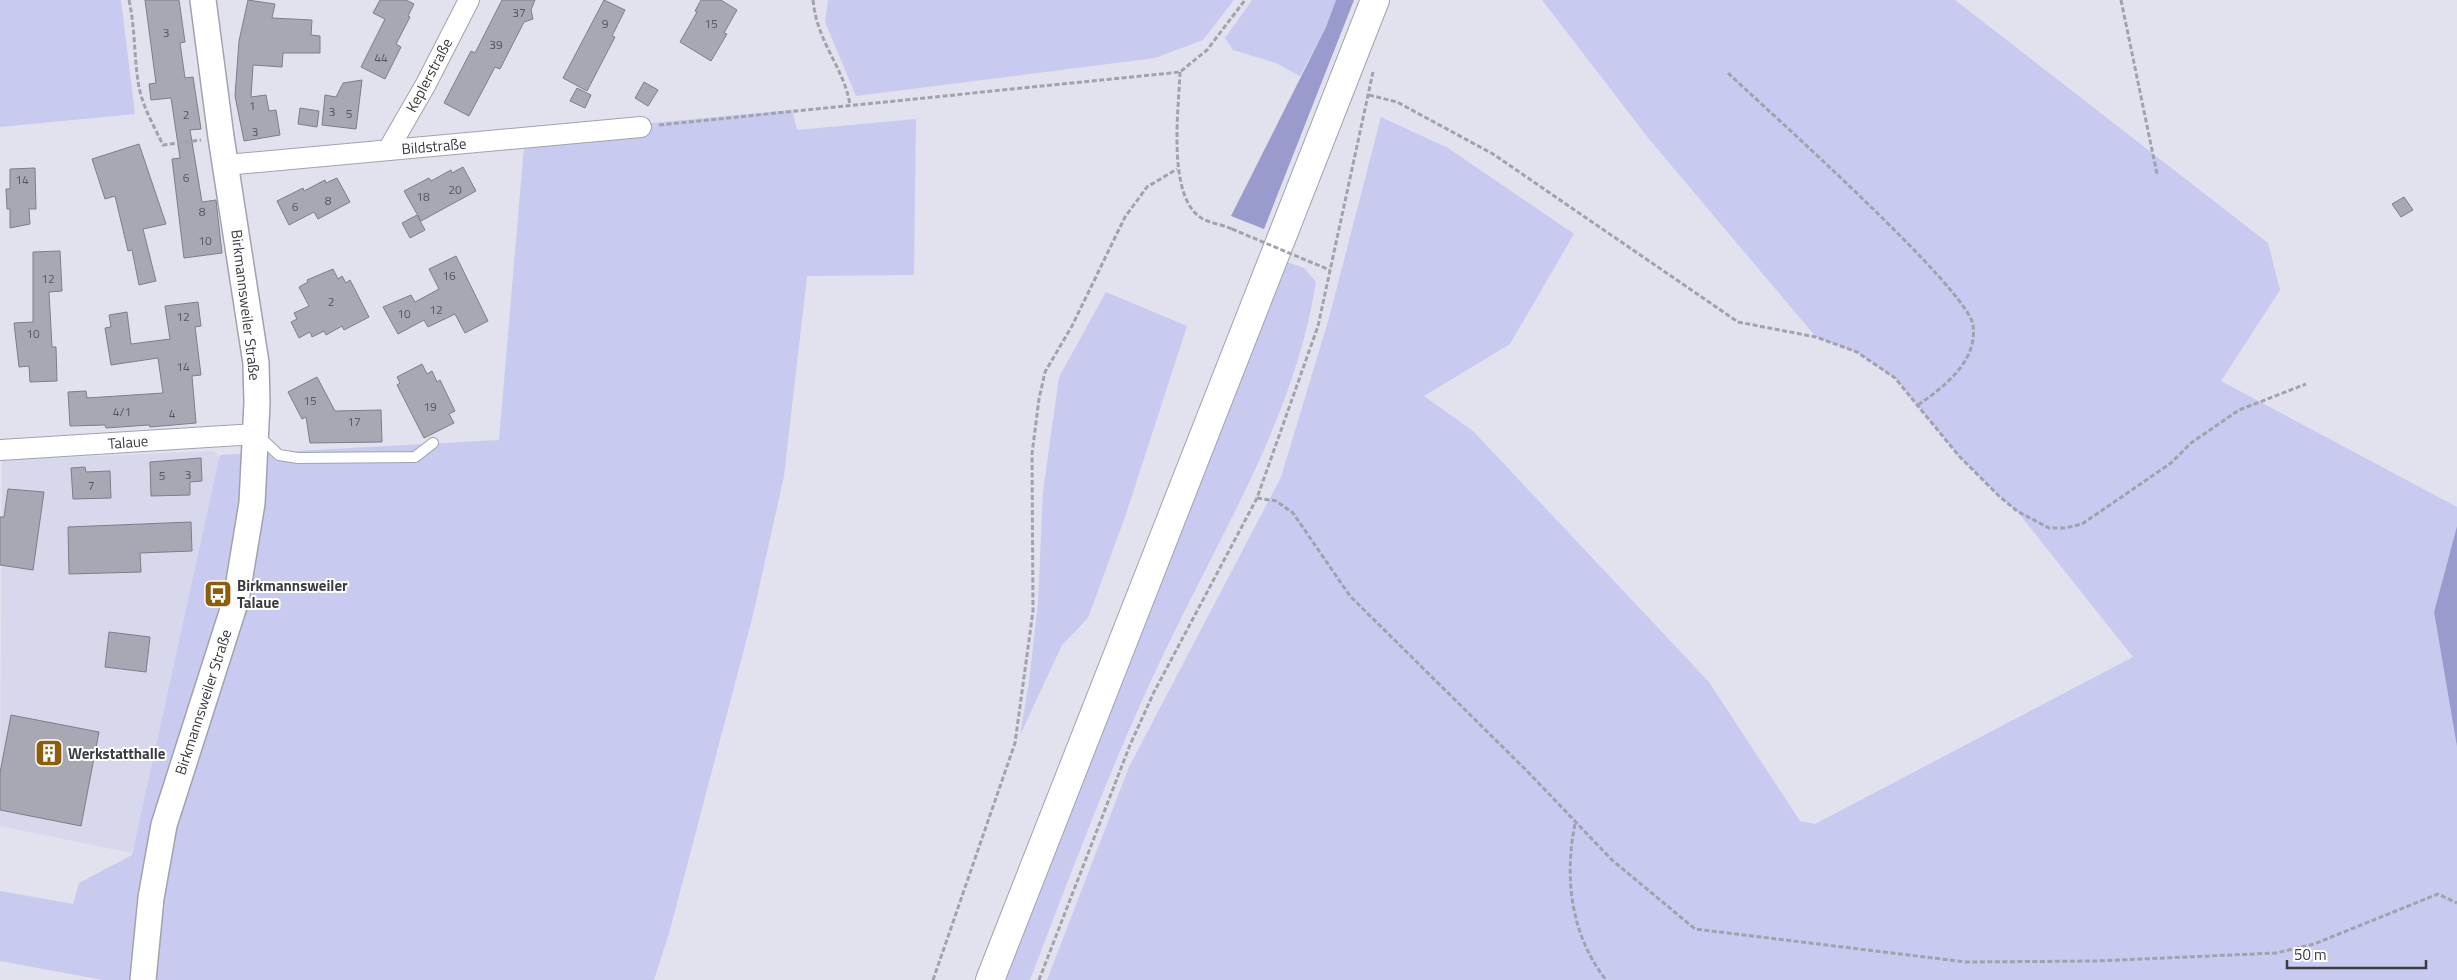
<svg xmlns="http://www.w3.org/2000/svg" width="2457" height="980" font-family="'Titillium Web',sans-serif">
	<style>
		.built { fill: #d7d8ec }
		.green { fill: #c8caf0 }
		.forest { fill: #999bcd }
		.building { fill: #a7a8b3; stroke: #7d7e88 }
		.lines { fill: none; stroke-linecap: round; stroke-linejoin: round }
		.service-casing { stroke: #a1a2ad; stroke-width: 12 }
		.minor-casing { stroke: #a1a2ad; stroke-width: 22 }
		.tertiary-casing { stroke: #a1a2ad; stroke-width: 28 }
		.secondary-casing { stroke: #a1a2ad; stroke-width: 30 }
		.path { stroke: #a1a2ac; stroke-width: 3; stroke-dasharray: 5 2.5; stroke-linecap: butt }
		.service { stroke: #fff; stroke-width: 10 }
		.minor { stroke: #fff; stroke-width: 20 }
		.tertiary { stroke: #fff; stroke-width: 25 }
		.secondary { stroke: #fff; stroke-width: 28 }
		.path-bridge { stroke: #a1a2ac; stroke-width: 3; stroke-dasharray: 5 2.5; stroke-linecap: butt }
		.labels { text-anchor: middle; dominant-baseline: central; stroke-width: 4; stroke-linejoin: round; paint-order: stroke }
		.number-label { font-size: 12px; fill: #56575e }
		.street-label { font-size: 15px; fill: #3b3c41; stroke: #fff }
		.poi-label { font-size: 15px; font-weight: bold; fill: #3b3c41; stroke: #fff; text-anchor: start }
	</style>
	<rect width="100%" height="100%" fill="#e1e2ee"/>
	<!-- built -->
	<path class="built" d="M213,451L228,463L205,636L131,853L0,826L2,460Z"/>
	<!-- green -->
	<g class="green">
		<path d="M0,0H121L135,114L0,127Z"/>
		<path d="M828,0H1234L1203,40L1155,58L856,96L825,22Z"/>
		<path d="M1252,0H1336L1326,27L1300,76L1276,63L1233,50L1225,38Z"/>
		<path d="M1542,0H1955L2268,243L2280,290L2221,381L2457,507V526L2434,612L2457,747V980H1047L1129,767L1281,477L1329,318L1381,117L1448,148L1574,234L1510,344L1424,396L1473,431L1709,682L1800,821L1815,824L2133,657L2017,511L1999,496L1959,456L1895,378L1857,352L1816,337L1649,139Z"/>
		<path d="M792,110L797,130L916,119L914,275L807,276L784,476L753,615L670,930L654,980H103L0,961V891L73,904L79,883L132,855L220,455L499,440L525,135Z"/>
		<path d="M1282,260L1304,268L1316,282C1295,415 1223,530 1166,649C1114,757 1073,868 1030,980H998Z"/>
		<path d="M1106,292L1187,326L1126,514L1088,618L1062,645L1020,735L1029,682L1038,603L1043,492L1059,377Z"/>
	</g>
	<!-- forest -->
	<g class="forest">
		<path d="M1336,0H1354L1264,229L1231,216L1326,27Z"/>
		<path d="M2457,526V747L2434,612Z"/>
	</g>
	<!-- building -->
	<g class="building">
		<path d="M145,0H179L185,42L180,43L185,78L193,77L201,129L190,130L202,202L216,200L222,253L184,258L172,159L180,158L171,98L151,100L149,84L156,83Z"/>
		<path d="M248,0L275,4L272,18L312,20L311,35L320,36V53H283L282,67L253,65L251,97L266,95L269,111L276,110L280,135L244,141L235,96L239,41Z"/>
		<path d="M380,0H406L414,4L408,16L410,17L396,44L401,47L385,79L361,67L385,19L373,13Z"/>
		<path d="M502,0H535L531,10L533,19L524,22L500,69L495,67L469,116L444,103L471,51L475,53Z"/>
		<path d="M604,0L625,10L612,36L615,37L587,91L563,78Z"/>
		<path d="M701,0H721L737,10L724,33L727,34L711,61L680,42L697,12L695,11Z"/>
		<path d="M362,80L356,129L322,125L325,95L336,97L343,83Z"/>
		<path d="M644,82L658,90L648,106L635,98Z"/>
		<path d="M577,88L591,95L585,108L570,101Z"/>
		<path d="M300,108L319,111L317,127L298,124Z"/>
		<path d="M139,144L166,224L143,229L156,281L139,285L132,250L128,251L115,196L105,199L92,159Z"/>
		<path d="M463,167L476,191L421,221L404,191L429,178L431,181L451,170L452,173Z"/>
		<path d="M35,168L36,209H29L30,224L10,228V209H7L6,189H10V169Z"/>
		<path d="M337,178L350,202L318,219L314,212L289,225L277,201L303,188L304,191L325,180L326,183Z"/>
		<path d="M2404,197L2413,210L2401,217L2392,204Z"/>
		<path d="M417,215L425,230L410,238L402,223Z"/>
		<path d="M60,251L62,291L49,292L52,347H56L57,381L30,382L29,366L19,367L14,323L33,322V252Z"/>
		<path d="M456,256L488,321L465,333L455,314L428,327L424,320L398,334L383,307L411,295L415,302L439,289L429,269Z"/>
		<path d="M333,269L338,279L342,276L346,283L350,280L369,317L344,330L342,326L326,335L324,331L312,337L310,332L299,338L291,322L297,319L294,313L309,306L299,287L308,282L307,280Z"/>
		<path d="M198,302L201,326L195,327L201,375L192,376L196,423L150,427L149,425L106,428L105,425L70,426L68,392L86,391L87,398L163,393L158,358L111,365L105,328L111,327L109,315L127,312L131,344L170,339L165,306Z"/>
		<path d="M422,364L427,374L432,371L437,382L440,380L455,411L449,414L454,423L424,438L397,385L400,383L397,377Z"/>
		<path d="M317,377L335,411L381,410L382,442L310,443L306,417L302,419L288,392Z"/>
		<path d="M201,458L202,481L190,482V495L151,496L150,462Z"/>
		<path d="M85,467L86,472L110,471L111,498L73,499L71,468Z"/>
		<path d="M8,489L44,492L33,570L0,565V517H4Z"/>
		<path d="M191,522L192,551L140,553L141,572L69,574L68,527Z"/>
		<path d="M109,632L150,637L146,672L105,667Z"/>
		<path d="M11,715L99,732L81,826L0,810V773Z"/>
	</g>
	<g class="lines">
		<defs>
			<path id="service" d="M259,436L279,455L298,458L415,457L433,443"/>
			<g id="minor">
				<path d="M388,150L426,84L469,0"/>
				<path d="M226,165L641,127"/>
				<path d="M0,450L256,434"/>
			</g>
			<path id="tertiary" d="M143,980L151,898L164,825L236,600L252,503L257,403L256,363L221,137L203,0"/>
			<path id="secondary" d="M990,980L1375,0"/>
		</defs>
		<!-- service casing -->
		<use href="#service" class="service-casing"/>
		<!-- minor casing -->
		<use href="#minor" class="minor-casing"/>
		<!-- tertiary casing -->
		<use href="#tertiary" class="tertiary-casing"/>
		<!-- secondary casing -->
		<use href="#secondary" class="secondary-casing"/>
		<!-- path -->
		<g class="path">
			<path d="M129,0C135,27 134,54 138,81C141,104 153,124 163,145L201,140"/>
			<path d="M813,0C817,43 844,67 850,105"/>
			<path d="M2121,0L2157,174"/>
			<path d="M1180,72C1179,107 1166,199 1203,219C1211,223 1223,225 1232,229"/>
			<path d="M1728,73C1766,109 1968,289 1973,325C1978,361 1945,386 1918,405"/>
			<path d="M1369,95L1397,102L1493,154L1738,322L1816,337L1857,352L1895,378L1959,456L1999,496L2017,511L2049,528H2065L2082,524L2171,463L2191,443L2239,410L2306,384"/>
			<path d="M659,125L1180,72L1207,50L1245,0"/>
			<path d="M1308,261L1330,270"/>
			<path d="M1257,498L1276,501L1293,513L1350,596L1528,772L1612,860L1695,929L1966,962L2097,961L2276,953L2314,944L2438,894L2457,903"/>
			<path d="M1575,824C1564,879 1571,935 1606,980"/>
			<path d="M933,980L1015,743L1033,611L1032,454L1039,399L1045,372L1072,326L1125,217L1147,187L1177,169"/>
			<path d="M1039,980L1130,745L1154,692L1257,498L1318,326L1373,72"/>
		</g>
		<!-- service -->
		<use href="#service" class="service"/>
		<!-- minor -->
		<use href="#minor" class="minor"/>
		<!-- tertiary -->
		<use href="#tertiary" class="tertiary"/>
		<!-- secondary -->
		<use href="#secondary" class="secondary"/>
		<!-- path-bridge -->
		<path class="path-bridge" d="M1232,229L1308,261"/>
	</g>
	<!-- icons -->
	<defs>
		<symbol id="bus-square" viewBox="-11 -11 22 22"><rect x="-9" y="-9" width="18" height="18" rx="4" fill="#8e5d09" stroke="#fff"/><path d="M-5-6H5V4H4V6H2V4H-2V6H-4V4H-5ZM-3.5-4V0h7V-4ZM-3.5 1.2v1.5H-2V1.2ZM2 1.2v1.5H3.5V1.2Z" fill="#fff"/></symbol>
		<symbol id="building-square" viewBox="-11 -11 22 22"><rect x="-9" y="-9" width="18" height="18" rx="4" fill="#8e5d09" stroke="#fff"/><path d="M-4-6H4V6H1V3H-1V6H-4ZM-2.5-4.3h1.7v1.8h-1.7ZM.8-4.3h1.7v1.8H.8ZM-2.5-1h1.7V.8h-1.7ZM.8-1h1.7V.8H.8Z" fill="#fff"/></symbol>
	</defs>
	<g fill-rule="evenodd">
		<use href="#bus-square" x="202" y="578" width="32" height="32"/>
		<use href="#building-square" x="33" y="737" width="32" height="32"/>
	</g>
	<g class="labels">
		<!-- number labels -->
		<g class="number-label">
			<text x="519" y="12">37</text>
			<text x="605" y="23">9</text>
			<text x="711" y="23">15</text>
			<text x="166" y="32">3</text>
			<text x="496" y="44">39</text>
			<text x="381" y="57">44</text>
			<text x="252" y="105">1</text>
			<text x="332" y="111">3</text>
			<text x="349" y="113">5</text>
			<text x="186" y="114">2</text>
			<text x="255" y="131">3</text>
			<text x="186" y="177">6</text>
			<text x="22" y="179">14</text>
			<text x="455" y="189">20</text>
			<text x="423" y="196">18</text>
			<text x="328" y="200">8</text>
			<text x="295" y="206">6</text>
			<text x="202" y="211">8</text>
			<text x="205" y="240">10</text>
			<text x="449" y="275">16</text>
			<text x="48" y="278">12</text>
			<text x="331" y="301">2</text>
			<text x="436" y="309">12</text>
			<text x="404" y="313">10</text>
			<text x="183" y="316">12</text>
			<text x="33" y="333">10</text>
			<text x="183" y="366">14</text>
			<text x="310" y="400">15</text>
			<text x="430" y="406">19</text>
			<text x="122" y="411">4/1</text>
			<text x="172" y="413">4</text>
			<text x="354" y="421">17</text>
			<text x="188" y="474">3</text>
			<text x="162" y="475">5</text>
			<text x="91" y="485">7</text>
		</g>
		<!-- street labels -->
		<g class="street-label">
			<text transform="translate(429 75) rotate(-62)">Keplerstraße</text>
			<text transform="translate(434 146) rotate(-5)">Bildstraße</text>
			<text transform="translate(246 305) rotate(83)">Birkmannsweiler Straße</text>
			<text transform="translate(128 442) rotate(-4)">Talaue</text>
			<text transform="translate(203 702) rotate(-72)">Birkmannsweiler Straße</text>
		</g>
		<!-- poi labels -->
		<g class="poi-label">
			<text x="237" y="585">Birkmannsweiler<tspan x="237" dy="17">Talaue</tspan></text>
			<text x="68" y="753">Werkstatthalle</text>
		</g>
	</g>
	<!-- scale -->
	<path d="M2287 960v8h139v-8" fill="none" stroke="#3b3c41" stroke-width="2.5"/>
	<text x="2294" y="960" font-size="15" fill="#3b3c41" stroke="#ffffff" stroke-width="4" paint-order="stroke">50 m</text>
</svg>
